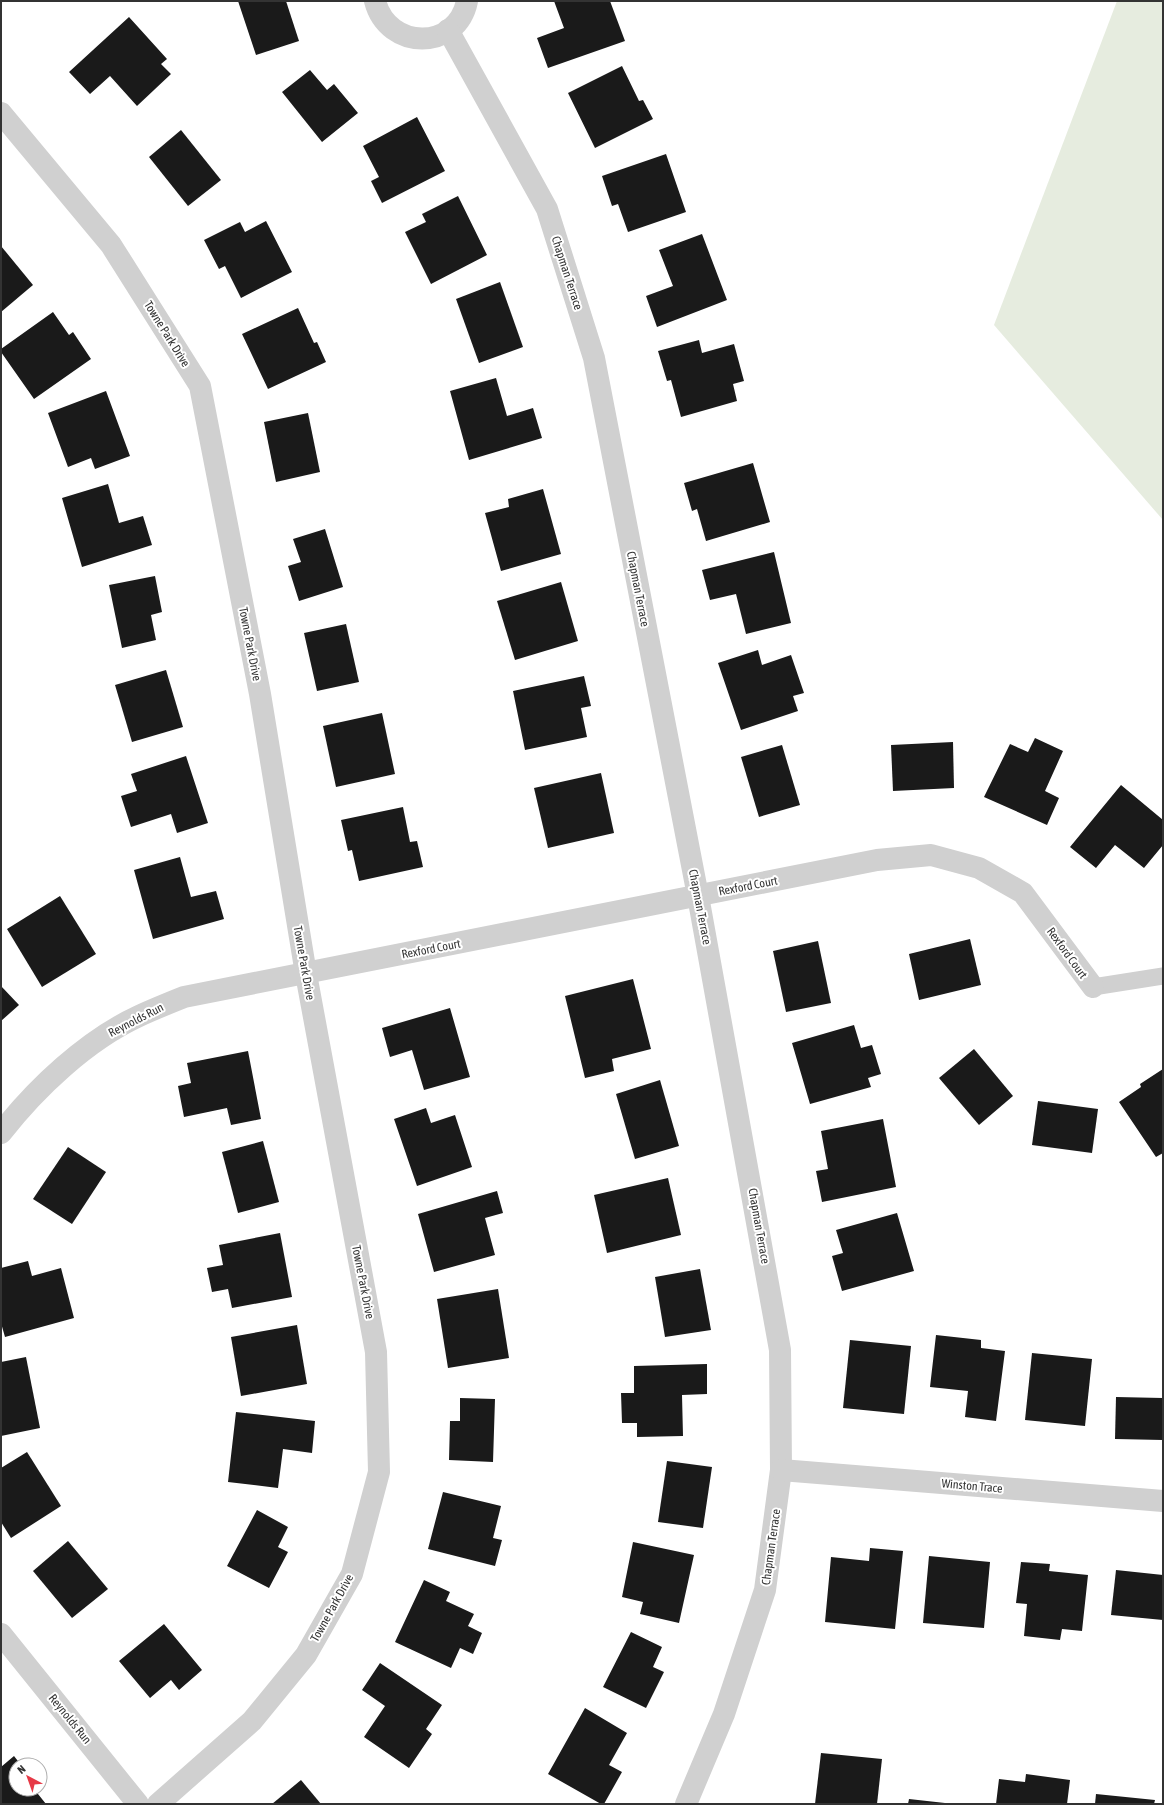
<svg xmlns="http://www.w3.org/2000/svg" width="1164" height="1805" font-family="'Asap Condensed',sans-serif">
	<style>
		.green { fill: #e6ecdf }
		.building { fill: #1a1a1a }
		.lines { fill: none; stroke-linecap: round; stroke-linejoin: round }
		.lane { stroke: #d0d0d0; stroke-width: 17 }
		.street { stroke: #d0d0d0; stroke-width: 22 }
		.labels { text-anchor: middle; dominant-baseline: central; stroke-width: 4; stroke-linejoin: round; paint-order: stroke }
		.street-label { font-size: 12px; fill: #333; stroke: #fff }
	</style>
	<rect width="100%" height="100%" fill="#fff"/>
	<!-- green -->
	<path class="green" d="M1117,1H1163V520L994,325Z"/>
	<!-- building -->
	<g class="building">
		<path d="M238,1H286L299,41L256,55Z"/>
		<path d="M554,1H610L625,41L548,68L537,38L564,28Z"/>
		<path d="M129,17L167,59L161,64L171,74L137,106L110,76L90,94L69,72Z"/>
		<path d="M622,66L639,101L643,100L653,119L595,148L568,93Z"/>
		<path d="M310,70L327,90L334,84L358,113L322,142L282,92Z"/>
		<path d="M417,117L445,171L382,203L371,181L379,177L363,146Z"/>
		<path d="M181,130L221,180L188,206L149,157Z"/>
		<path d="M666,154L686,212L628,232L618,204L612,206L602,176Z"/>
		<path d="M458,196L487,255L431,284L405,232L426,222L422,214Z"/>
		<path d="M266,221L292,272L241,298L225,266L219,269L204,240L240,222L245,232Z"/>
		<path d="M702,234L727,300L657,327L646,296L673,286L659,250Z"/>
		<path d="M1,246L33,285L1,312Z"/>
		<path d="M500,282L523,347L479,363L456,299Z"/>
		<path d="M298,308L314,343L317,342L326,362L268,389L242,334Z"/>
		<path d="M53,312L69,335L73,332L91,359L34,399L1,352V349Z"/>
		<path d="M699,340L702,353L734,344L744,381L733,384L737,401L681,417L671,380L667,381L658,351Z"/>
		<path d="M496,378L507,416L533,408L542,438L469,460L450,391Z"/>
		<path d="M106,391L130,456L95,469L91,458L68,467L48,413Z"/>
		<path d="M308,413L320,472L276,482L264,422Z"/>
		<path d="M753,463L770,522L706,541L697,509L692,511L684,483Z"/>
		<path d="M108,484L119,523L143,516L152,545L82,567L62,498Z"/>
		<path d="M543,489L561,554L501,571L485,513L509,507L508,499Z"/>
		<path d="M325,529L343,587L299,601L288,566L301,562L293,539Z"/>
		<path d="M774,552L791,623L746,634L736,594L710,600L702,570Z"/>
		<path d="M155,576L162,612L151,615L156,640L122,648L109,585Z"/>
		<path d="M561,582L578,641L515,660L497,601Z"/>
		<path d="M346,624L359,682L317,691L304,633Z"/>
		<path d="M758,650L762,665L791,655L804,693L793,696L798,711L741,730L718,663Z"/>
		<path d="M166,670L183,727L132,742L115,685Z"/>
		<path d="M584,676L591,706L581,708L587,737L525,750L513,691Z"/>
		<path d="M382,713L395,774L336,787L323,726Z"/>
		<path d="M1035,738L1063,751L1045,791L1059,798L1047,825L984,797L1010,744L1028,752Z"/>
		<path d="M953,742L954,788L893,791L891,745Z"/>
		<path d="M782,745L800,805L759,817L741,757Z"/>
		<path d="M186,756L208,823L177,833L171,814L131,827L121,796L137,791L131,774Z"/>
		<path d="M601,773L614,833L548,848L534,788Z"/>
		<path d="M1121,785L1163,820V845L1144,868L1115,845L1096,868L1070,847Z"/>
		<path d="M403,807L410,842L417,841L423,867L359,881L352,850L348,851L341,820Z"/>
		<path d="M180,857L191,897L216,891L224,919L153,939L134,870Z"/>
		<path d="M60,896L96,954L42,987L7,929Z"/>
		<path d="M970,939L981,985L919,1000L909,954Z"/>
		<path d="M818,941L831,1003L786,1012L773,951Z"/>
		<path d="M633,979L651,1049L612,1059L614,1071L585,1078L565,996Z"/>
		<path d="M1,986L19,1005L1,1021Z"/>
		<path d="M450,1008L470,1077L424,1090L412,1050L390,1057L382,1028Z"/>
		<path d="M854,1025L861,1048L872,1045L881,1074L868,1078L871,1087L810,1104L792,1043Z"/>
		<path d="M974,1049L1013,1096L979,1125L939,1078Z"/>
		<path d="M248,1051L261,1119L231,1125L227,1108L184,1117L178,1086L191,1083L187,1063Z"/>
		<path d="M1163,1069V1153L1156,1157L1119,1102L1141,1087L1140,1084Z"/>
		<path d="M660,1080L679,1146L635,1159L616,1094Z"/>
		<path d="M1038,1101L1098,1109L1092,1153L1032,1145Z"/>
		<path d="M426,1108L431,1123L455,1115L472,1167L417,1186L394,1119Z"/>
		<path d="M883,1119L896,1187L822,1202L816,1171L828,1169L821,1131Z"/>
		<path d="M263,1141L279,1202L238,1213L222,1152Z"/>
		<path d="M68,1147L106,1172L72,1224L33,1199Z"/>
		<path d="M668,1178L681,1235L607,1253L594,1195Z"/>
		<path d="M497,1191L503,1213L485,1218L495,1255L434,1272L418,1214Z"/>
		<path d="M897,1213L914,1271L842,1291L832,1256L843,1253L836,1230Z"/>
		<path d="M280,1233L292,1297L232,1308L228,1289L212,1292L207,1268L223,1265L219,1245Z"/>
		<path d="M28,1261L32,1276L61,1268L74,1318L5,1337L1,1323V1268Z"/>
		<path d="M700,1269L711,1330L665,1337L655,1277Z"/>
		<path d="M498,1289L509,1358L448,1368L437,1299Z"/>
		<path d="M297,1325L307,1384L241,1396L231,1337Z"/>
		<path d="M936,1335L981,1340V1348L1005,1351L996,1421L965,1417L968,1391L930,1387Z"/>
		<path d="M850,1340L911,1346L904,1414L843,1408Z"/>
		<path d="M1032,1353L1092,1359L1085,1426L1025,1420Z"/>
		<path d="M26,1357L40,1428L1,1436V1362Z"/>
		<path d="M707,1364V1394L682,1395L683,1436L637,1437V1423H622L621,1393H634V1366Z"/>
		<path d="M1116,1397L1163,1398V1440L1115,1439Z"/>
		<path d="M460,1398L495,1399L493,1462L449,1460L450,1421H460Z"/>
		<path d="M236,1412L315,1421L312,1453L283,1449L278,1488L228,1482Z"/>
		<path d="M27,1452L61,1506L11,1538L1,1522V1468Z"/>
		<path d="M667,1461L712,1467L703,1528L658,1522Z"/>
		<path d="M443,1492L501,1506L493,1538L502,1540L495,1566L428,1549Z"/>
		<path d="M257,1510L288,1527L278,1547L288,1552L269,1588L227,1566Z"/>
		<path d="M68,1541L108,1589L72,1618L33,1571Z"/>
		<path d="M633,1542L694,1555L679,1623L640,1614L643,1602L622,1597Z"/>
		<path d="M870,1548L903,1551L895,1629L825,1622L831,1557L869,1561Z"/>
		<path d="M929,1556L990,1562L984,1628L923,1623Z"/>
		<path d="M1021,1562L1050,1564L1049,1571L1088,1575L1082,1631L1062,1629L1060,1640L1024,1636L1027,1604L1016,1603Z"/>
		<path d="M1116,1570L1163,1575V1620L1111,1615Z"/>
		<path d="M424,1580L450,1592L446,1601L474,1614L468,1626L482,1633L473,1654L460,1648L451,1668L395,1642Z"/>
		<path d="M164,1624L202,1670L179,1690L171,1680L150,1698L119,1661Z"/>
		<path d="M631,1632L662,1647L653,1667L664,1672L646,1708L603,1687Z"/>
		<path d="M380,1663L442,1705L426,1729L432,1734L409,1768L364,1737L385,1706L362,1690Z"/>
		<path d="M585,1708L627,1733L609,1765L622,1772L604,1804H601L548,1774Z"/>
		<path d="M821,1753L882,1759L877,1804H815Z"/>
		<path d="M14,1756L21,1765H16V1789H34L46,1804H1V1767Z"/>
		<path d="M1026,1774L1070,1780L1067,1804H996L999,1779L1025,1782Z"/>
		<path d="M301,1780L321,1804H272Z"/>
		<path d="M1096,1794L1155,1800L1154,1804H1095Z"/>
		<path d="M909,1799L945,1803V1804H908Z"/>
	</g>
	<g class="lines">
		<!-- lane -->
		<path class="lane" d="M1093,987L1163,976"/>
		<!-- street -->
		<g class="street">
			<path d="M375,1C388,51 457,51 467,1"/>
			<path d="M448,30L547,209L594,358L698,896L780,1350L781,1470L765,1590L724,1714L686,1804"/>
			<path d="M1,113L111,245L200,386L260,694L306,974L376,1352L379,1472L352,1574L306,1655L252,1721L158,1804"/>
			<path d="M1,1133C36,1088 87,1040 139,1016C154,1009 169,1003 184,997L877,860L931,855L979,868L1023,893L1093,987"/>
			<path d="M781,1470L1163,1501"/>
			<path d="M1,1634L138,1804"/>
		</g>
	</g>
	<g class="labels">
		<!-- street labels -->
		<g class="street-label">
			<text transform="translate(567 273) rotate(72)">Chapman Terrace</text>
			<text transform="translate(167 334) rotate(58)">Towne Park Drive</text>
			<text transform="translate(638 589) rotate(79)">Chapman Terrace</text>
			<text transform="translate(250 644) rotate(79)">Towne Park Drive</text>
			<text transform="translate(748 886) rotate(-11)">Rexford Court</text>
			<text transform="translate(700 907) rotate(79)">Chapman Terrace</text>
			<text transform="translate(431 949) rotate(-11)">Rexford Court</text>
			<text transform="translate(1067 953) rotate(54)">Rexford Court</text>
			<text transform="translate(304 963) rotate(80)">Towne Park Drive</text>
			<text transform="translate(136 1020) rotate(-27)">Reynolds Run</text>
			<text transform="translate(759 1226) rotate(80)">Chapman Terrace</text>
			<text transform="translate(363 1282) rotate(79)">Towne Park Drive</text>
			<text transform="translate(972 1486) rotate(5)">Winston Trace</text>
			<text transform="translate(771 1547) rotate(-82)">Chapman Terrace</text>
			<text transform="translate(332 1608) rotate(-61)">Towne Park Drive</text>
			<text transform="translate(70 1719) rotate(51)">Reynolds Run</text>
		</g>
	</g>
	<!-- border -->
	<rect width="1164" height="1805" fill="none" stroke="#333333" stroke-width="4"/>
	<!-- north arrow -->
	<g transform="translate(28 1777) rotate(319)"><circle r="19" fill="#ffffff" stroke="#adadad"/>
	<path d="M0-3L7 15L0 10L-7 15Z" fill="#e63946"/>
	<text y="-6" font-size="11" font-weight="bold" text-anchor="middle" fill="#333333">N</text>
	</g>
</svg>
